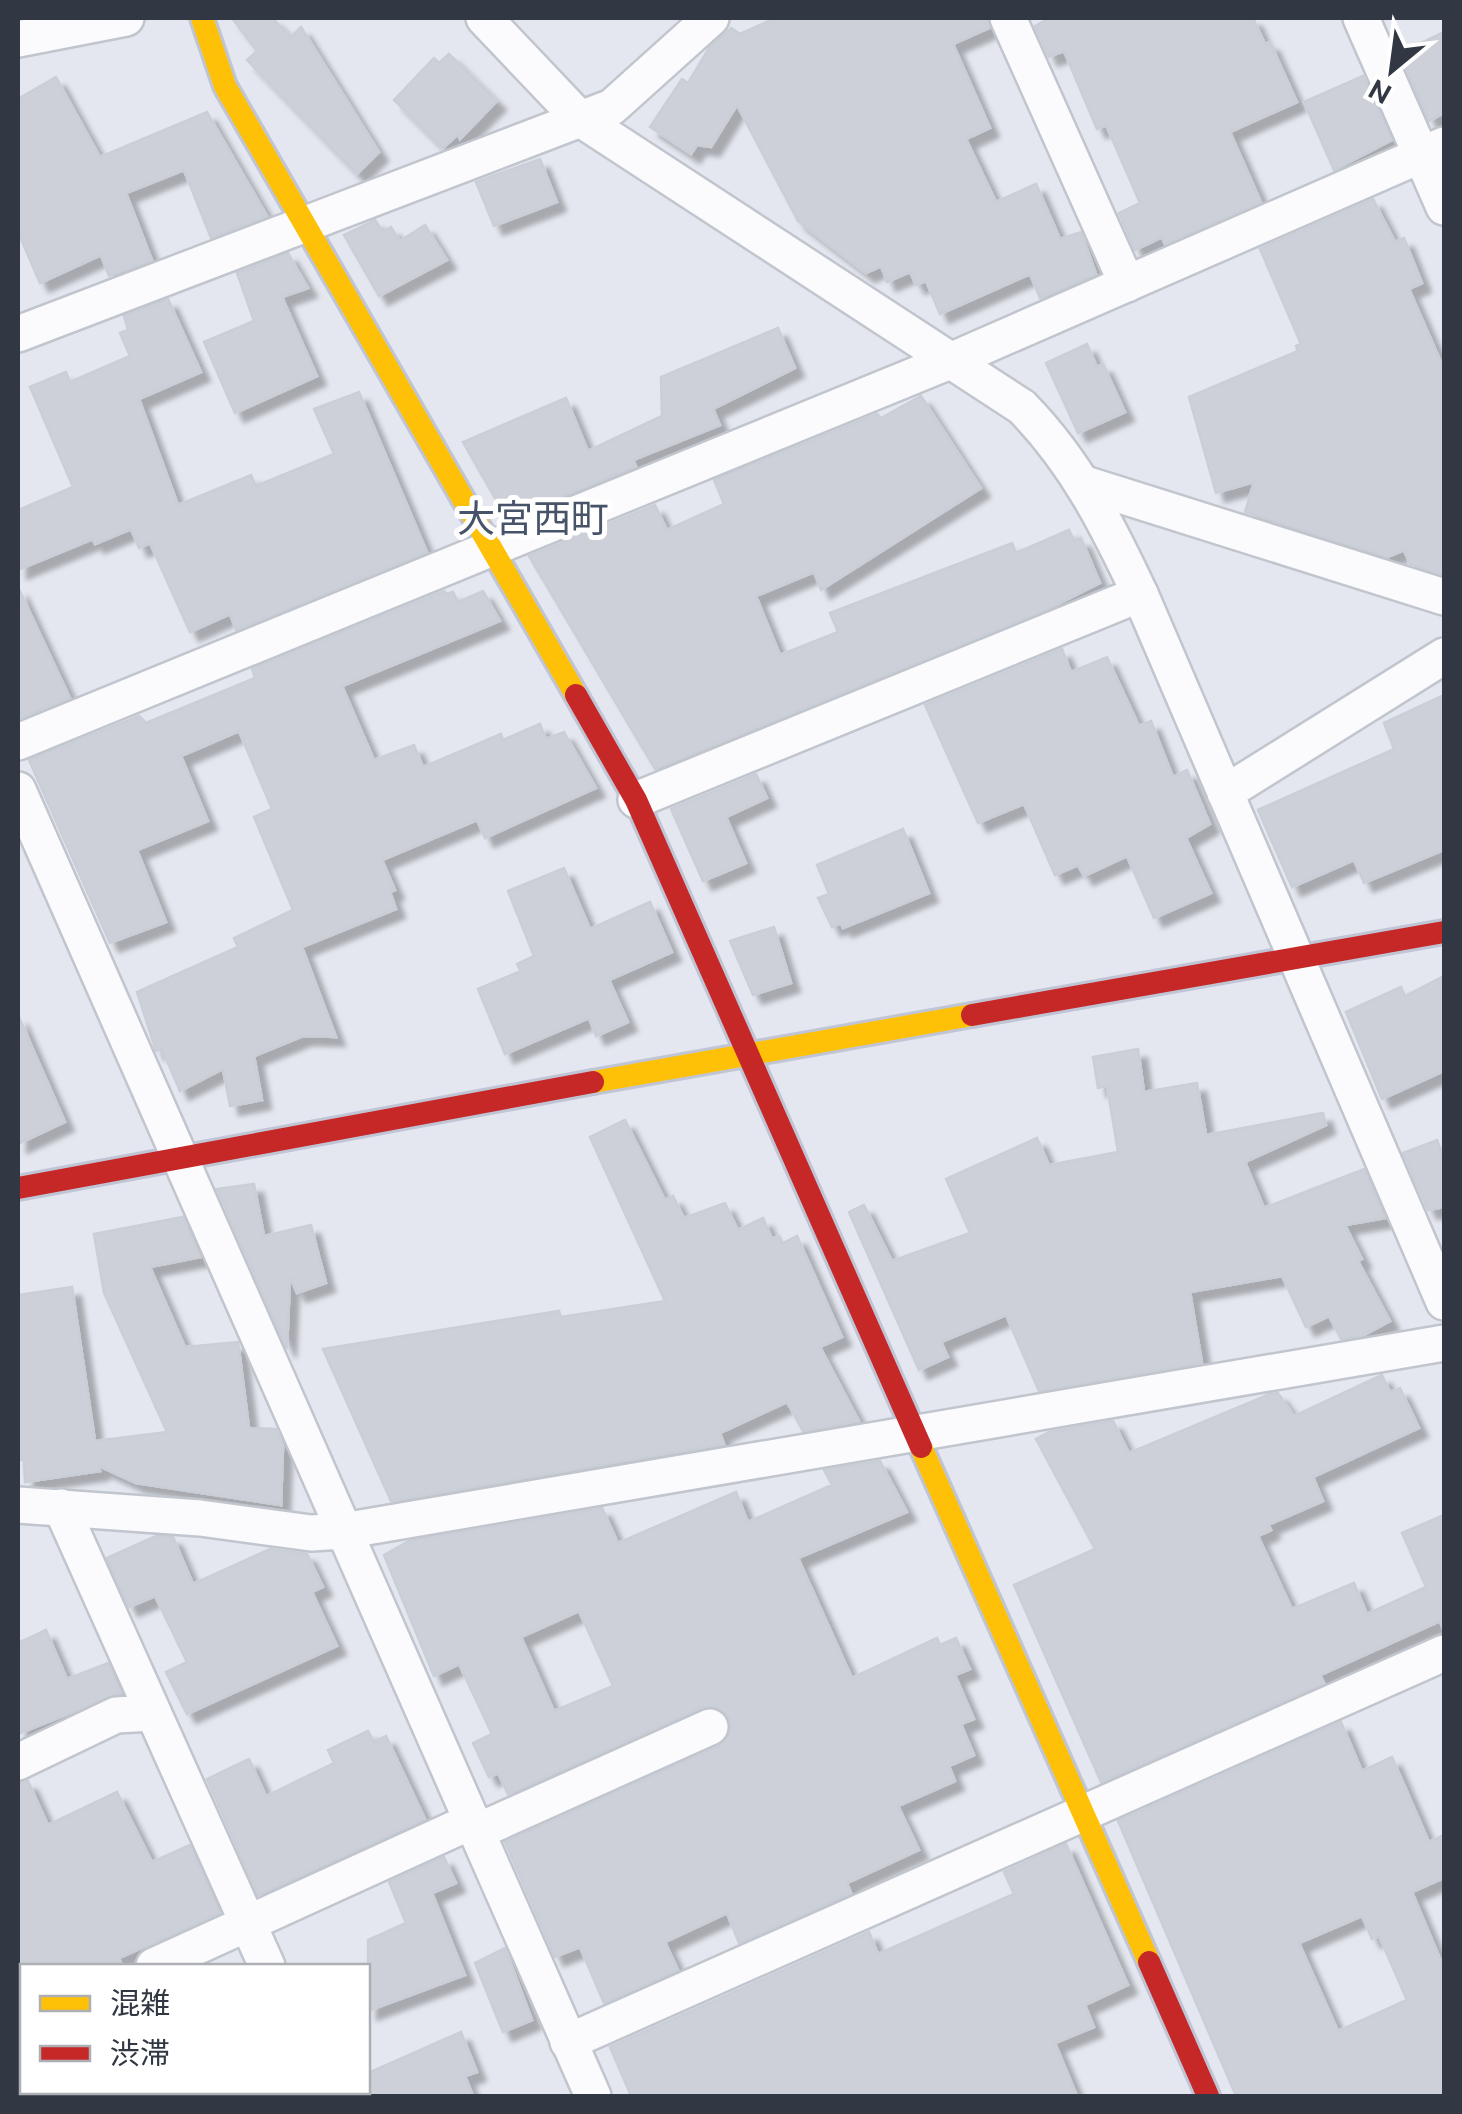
<svg xmlns="http://www.w3.org/2000/svg" width="1462" height="2114" font-family="Ubuntu,'Noto Sans JP',sans-serif">
	<style>
		.building { fill: #cdd0d8; stroke: #caced7; stroke-width: 2.5; fill-rule: evenodd; filter: url(#shadow) }
		.lines { fill: none; stroke-linecap: round; stroke-linejoin: round }
		.street-casing { stroke: #c1c5cd; stroke-width: 40 }
		.slow-casing { stroke: #c0c5d5; stroke-width: 28 }
		.jam-casing { stroke: #c0c5d5; stroke-width: 28 }
		.street { stroke: #fbfbfd; stroke-width: 35 }
		.slow { stroke: #ffc107; stroke-width: 22 }
		.jam { stroke: #c62828; stroke-width: 22 }
		.labels { text-anchor: middle; dominant-baseline: central; stroke-width: 10; stroke-linejoin: round; paint-order: stroke }
		.neighbourhood-label { font-size: 38px; fill: #475368; stroke: #fff }
	</style>
	<defs>
		<filter id="shadow"><feDropShadow dx="9" dy="9" stdDeviation="2.5" flood-color="#0004"/></filter>
	</defs>
	<rect width="100%" height="100%" fill="#e4e7ef"/>
	<!-- building -->
	<g class="building">
		<path d="M232,18H272L291,37L301,27L379,152L357,174L247,60L257,51Z"/>
		<path d="M775,18H987L989,28L953,44L990,128L966,139L996,202L1036,184L1060,239L1081,232L1096,274L1040,298L1030,274L940,314L926,281L916,285L910,272L887,282L881,266L866,273L798,221L737,105L711,147L697,145L691,154L650,127L682,79L688,83L709,48L731,28L740,34Z"/>
		<path d="M1050,18H1253L1265,44L1270,42L1297,102L1230,132L1261,202L1165,244L1162,237L1135,250L1119,213L1140,203L1106,125L1097,129L1064,51L1049,57L1035,26Z"/>
		<path d="M1444,32V113L1429,121L1400,53Z"/>
		<path d="M449,54L497,101L460,139L458,134L443,148L394,100L434,58L439,63Z"/>
		<path d="M1363,76L1392,140L1334,170L1304,102Z"/>
		<path d="M56,77L100,157L207,112L267,216L211,238L184,170L126,193L152,260L109,276L101,255L40,283L18,232V99Z"/>
		<path d="M540,159L557,202L494,226L476,182Z"/>
		<path d="M1373,199L1395,242L1404,238L1422,283L1409,289L1444,369V575L1410,564L1404,550L1388,557L1245,512L1254,482L1216,493L1189,397L1298,351L1296,346L1301,344L1260,249Z"/>
		<path d="M375,220L383,232L391,227L400,241L425,225L447,260L379,296L344,235Z"/>
		<path d="M288,253L308,288L282,297L317,376L235,413L204,342L254,321L237,273Z"/>
		<path d="M168,299L201,372L139,399L178,505L251,475L256,486L334,454L314,409L359,392L427,552L236,630L230,614L190,632L150,543L139,548L131,529L95,544L93,539L18,570V510L73,487L30,387L66,372L70,382L130,356L120,333L128,330L124,316Z"/>
		<path d="M778,328L795,368L713,409L720,425L633,460L636,466L507,519L463,442L566,398L588,451L662,416L661,377Z"/>
		<path d="M1087,344L1097,367L1103,364L1125,412L1078,433L1046,363Z"/>
		<path d="M921,396L981,488L821,590L814,572L756,596L780,655L838,632L830,613L1012,543L1016,553L1069,530L1074,541L1081,538L1100,583L1046,610L655,769L529,556L655,505L667,530L724,504L714,480L877,414L881,418Z"/>
		<path d="M18,587L70,698L18,719Z"/>
		<path d="M444,591L446,594L453,592L458,602L483,591L500,621L342,686L374,760L414,745L423,767L501,734L503,740L540,724L546,739L564,732L596,788L485,838L477,820L382,860L395,890L390,892L396,909L302,947L336,1037L303,1036L254,1056L262,1100L230,1106L223,1069L180,1091L162,1049L156,1051L137,992L238,947L234,938L293,910L254,817L272,809L239,731L181,756L208,821L137,850L166,922L110,943L29,760L139,716L146,723L255,678L252,669Z"/>
		<path d="M1062,649L1071,672L1107,657L1139,726L1151,721L1173,777L1187,770L1210,824L1186,838L1211,893L1154,918L1127,856L1084,876L1078,865L1055,875L1024,804L978,823L925,705Z"/>
		<path d="M1444,695V850L1364,883L1354,860L1292,887L1258,810L1394,749L1384,723Z"/>
		<path d="M756,774L767,798L726,817L746,863L703,881L671,809Z"/>
		<path d="M903,829L929,893L843,928L841,923L832,927L818,898L829,894L817,865Z"/>
		<path d="M564,868L590,929L650,902L672,952L609,980L628,1022L596,1036L589,1018L505,1054L478,989L521,971L517,964L534,956L508,891Z"/>
		<path d="M774,927L791,983L753,995L730,941Z"/>
		<path d="M1444,976V1071L1382,1099L1346,1012L1401,987L1405,996Z"/>
		<path d="M18,1015L65,1122L18,1144Z"/>
		<path d="M1138,1049L1144,1092L1197,1083L1206,1135L1323,1113L1326,1125L1245,1162L1264,1208L1364,1169L1385,1218L1345,1225L1362,1259L1358,1261L1390,1321L1364,1335L1341,1339L1329,1316L1306,1327L1282,1276L1190,1292L1202,1363L1039,1391L1006,1315L941,1342L948,1357L919,1370L849,1212L864,1205L892,1261L970,1233L946,1179L1037,1138L1049,1165L1118,1152L1107,1086L1098,1088L1093,1057Z"/>
		<path d="M625,1120L665,1200L673,1196L684,1218L725,1203L738,1230L763,1218L772,1239L779,1236L783,1243L797,1236L842,1337L820,1347L859,1421L803,1431L787,1402L720,1433L724,1444L391,1501L323,1349L559,1311L561,1317L665,1301L590,1137Z"/>
		<path d="M1437,1140L1444,1159V1207L1428,1210L1403,1153Z"/>
		<path d="M254,1184L264,1236L311,1225L326,1283L297,1293L290,1277L287,1349L217,1189Z"/>
		<path d="M183,1217L200,1257L150,1267L185,1347L238,1342L249,1428L276,1429L283,1446L281,1505L136,1483L99,1466L100,1471L25,1482L24,1460H18V1295L72,1287L95,1441L167,1432L104,1293L94,1234Z"/>
		<path d="M1382,1375L1390,1392L1400,1388L1419,1428L1313,1477L1323,1501L1268,1525L1271,1530L1258,1536L1292,1609L1354,1583L1367,1614L1426,1587L1402,1533L1444,1515V1632L1440,1621L1320,1675L1324,1683L1101,1782L1014,1585L1095,1549L1036,1439L1049,1432L1113,1421L1129,1453L1270,1394L1278,1393L1294,1416Z"/>
		<path d="M880,1461L907,1512L798,1558L852,1678L937,1638L940,1645L956,1638L970,1669L955,1675L974,1719L961,1724L974,1755L949,1766L955,1781L898,1806L919,1850L847,1883L851,1893L739,1943L727,1913L665,1942L678,1970L604,2003L580,1947L555,1957L505,1842L719,1746L731,1730L729,1717L713,1706L701,1708L508,1794L498,1773L489,1777L473,1743L492,1734L459,1664L434,1676L384,1555L409,1541L602,1508L618,1543L736,1492L748,1522L832,1485L824,1470ZM579,1611L613,1686L554,1711L521,1637Z"/>
		<path d="M156,1536L173,1537L193,1584L270,1549L307,1554L323,1587L312,1592L337,1646L187,1714L166,1672L187,1662L155,1596L129,1607L107,1558Z"/>
		<path d="M46,1630L67,1679L108,1663L121,1693L18,1734V1643Z"/>
		<path d="M1341,1722L1362,1771L1392,1757L1429,1842L1444,1835V1878L1412,1892L1444,1968V2096H1236L1118,1821ZM1362,1916L1372,1939L1379,1936L1407,2000L1338,2031L1299,1943Z"/>
		<path d="M368,1731L374,1742L386,1736L425,1819L258,1895L207,1779L249,1759L266,1796L334,1763L328,1750Z"/>
		<path d="M28,1781L48,1825L117,1792L152,1862L190,1845L220,1913L119,1958L122,1966H18V1783Z"/>
		<path d="M1066,1844L1128,1985L1085,2005L1094,2027L1055,2043L1077,2096H631L610,2047L869,1932L878,1954L1014,1894L1004,1872Z"/>
		<path d="M444,1857L456,1883L432,1893L465,1975L368,2011V1940L406,1923L389,1882Z"/>
		<path d="M505,1948L532,2020L503,2032L475,1963Z"/>
		<path d="M461,2032L477,2072L465,2076L473,2096H313L324,2092H368V2073Z"/>
	</g>
	<g class="lines">
		<defs>
			<g id="street">
				<path d="M484,18L579,118L1022,407C1076,462 1108,526 1140,594L1444,1302"/>
				<path d="M1008,18L1127,284"/>
				<path d="M1361,18L1444,207"/>
				<path d="M18,39L126,18"/>
				<path d="M18,334L612,107L711,18"/>
				<path d="M1085,484L1444,597"/>
				<path d="M18,742L950,361L1444,145"/>
				<path d="M18,790L593,2096"/>
				<path d="M1225,793L1444,656"/>
				<path d="M636,800L1140,594"/>
				<path d="M18,1505L200,1518L311,1533L343,1531L1444,1343"/>
				<path d="M61,1507L267,1966"/>
				<path d="M18,1762L116,1715L153,1713"/>
				<path d="M476,1832L710,1727"/>
				<path d="M154,1966L472,1821"/>
				<path d="M568,2042L1444,1653"/>
				<path d="M18,2045L22,2055"/>
				<path d="M39,2092L41,2096"/>
			</g>
			<g id="slow">
				<path d="M202,18L225,86L576,695"/>
				<path d="M593,1082L972,1015"/>
				<path d="M921,1447L1149,1962"/>
			</g>
			<g id="jam">
				<path d="M576,695L636,800L921,1447"/>
				<path d="M972,1015L1444,932"/>
				<path d="M18,1188L593,1082"/>
				<path d="M1149,1962L1208,2096"/>
			</g>
		</defs>
		<!-- street casing -->
		<use href="#street" class="street-casing"/>
		<!-- slow casing -->
		<use href="#slow" class="slow-casing"/>
		<!-- jam casing -->
		<use href="#jam" class="jam-casing"/>
		<!-- street -->
		<use href="#street" class="street"/>
		<!-- slow -->
		<use href="#slow" class="slow"/>
		<!-- jam -->
		<use href="#jam" class="jam"/>
	</g>
	<g class="labels">
		<!-- neighbourhood labels -->
		<g class="neighbourhood-label">
			<text x="533" y="518">大宮西町</text>
		</g>
	</g>
	<!-- border -->
	<rect width="1462" height="2114" fill="none" stroke="#313844" stroke-width="40"/>
	<!-- legend -->
	<rect x="20" y="1964" width="350" height="130" fill="#ffffff" stroke="#adafb4" stroke-width="2.5"/>
	<rect x="40" y="1996" width="50" height="15" fill="#ffc107" stroke="#adafb4" stroke-width="2.5"/>
	<text x="110" y="2014" font-size="30" fill="#313844">混雑</text>
	<rect x="40" y="2046" width="50" height="15" fill="#c62828" stroke="#adafb4" stroke-width="2.5"/>
	<text x="110" y="2064" font-size="30" fill="#313844">渋滞</text>
	<!-- north arrow -->
	<g transform="translate(1392 70) rotate(209)" stroke="#ffffff" stroke-width="8" paint-order="stroke">
	<path d="M0-8L18 38L0 25L-18 38Z" fill="#313844"/>
	<text y="-15" font-size="28" font-weight="bold" text-anchor="middle" fill="#313844">N</text>
	</g>
</svg>
